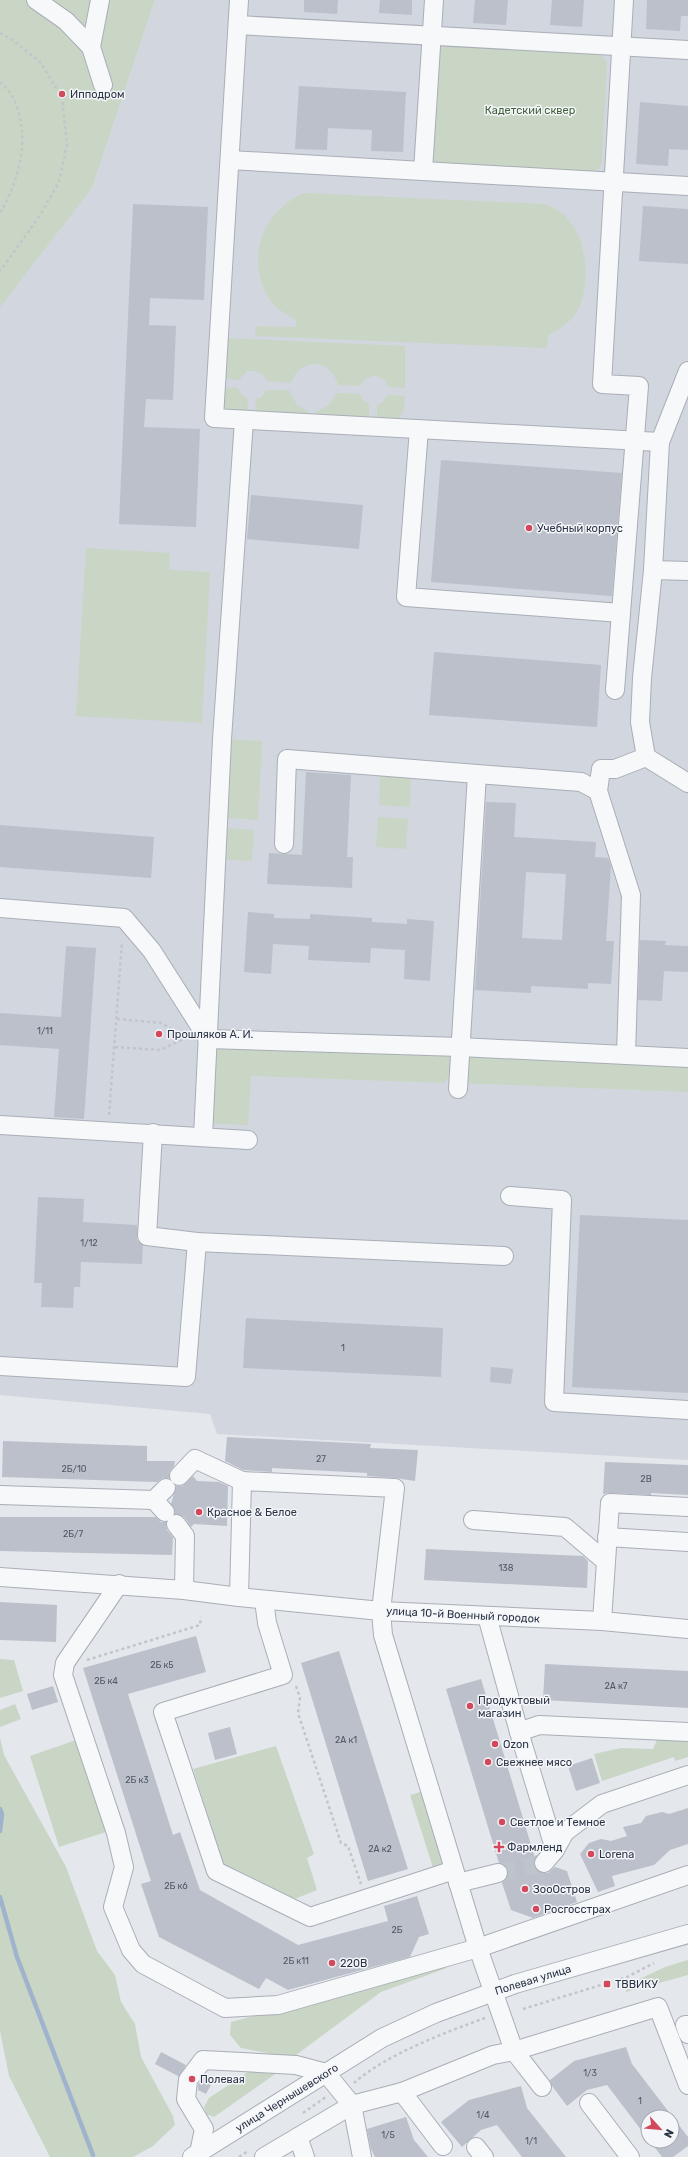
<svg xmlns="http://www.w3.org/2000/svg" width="688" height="2157" font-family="Rubik,sans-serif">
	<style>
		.built { fill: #d2d6de }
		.green { fill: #c9d6c5 }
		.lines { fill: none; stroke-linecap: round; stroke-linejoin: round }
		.stream { stroke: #9fb4cc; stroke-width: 4.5 }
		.building { fill: #bbc0ca; fill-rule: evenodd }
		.minor-tunnel { stroke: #bfc3cb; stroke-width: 18; stroke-dasharray: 18 9; stroke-linecap: butt }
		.minor-casing { stroke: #a9aeb7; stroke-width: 20 }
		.path { stroke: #c2c5cb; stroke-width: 2.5; stroke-dasharray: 3 3; stroke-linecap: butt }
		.minor { stroke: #f7f8fa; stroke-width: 18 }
		.poi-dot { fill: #d1495b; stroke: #f4f6f9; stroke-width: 1.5 }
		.labels { text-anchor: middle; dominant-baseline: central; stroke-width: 3; stroke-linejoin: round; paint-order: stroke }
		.number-label { font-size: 9px; fill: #4f5766 }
		.poi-label { font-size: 11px; fill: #2b3445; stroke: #f4f6f9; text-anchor: start }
		.park-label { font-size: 11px; fill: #3f6138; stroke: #f4f6f9 }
		.street-label { font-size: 11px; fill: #2b3445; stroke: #f4f6f9 }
	</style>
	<rect width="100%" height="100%" fill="#e4e7ec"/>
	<!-- built -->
	<path class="built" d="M155,0H688V1460L217,1434L210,1414L0,1395V303L92,188Z"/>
	<!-- green -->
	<g class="green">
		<path d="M0,0H155L92,188L0,307Z"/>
		<path d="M447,46L596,54L602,56L607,63L602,162L599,169L593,173L437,164L432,159L436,55L440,48Z"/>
		<path d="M305,193L545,204C549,206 555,208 559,211C587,230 592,281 578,310C572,322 558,329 548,336L547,348L255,336L256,326L296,327V320C287,315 276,309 270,300C244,260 263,209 305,193Z"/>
		<path d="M225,338L405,346V388L388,387L385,380L375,375L365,379L360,386L338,385C331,358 300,357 291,383L267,381C262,372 257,371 247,371L239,380L222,378Z"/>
		<path d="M223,387L238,388L241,394L248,399L247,414L226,411L222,406Z"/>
		<path d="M266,390H289L297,405L308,411V418L255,415L256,399L262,397Z"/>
		<path d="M336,393L360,394L363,400L369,404V421L316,419V411C326,409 333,403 336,393Z"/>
		<path d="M387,395L405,396C404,420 399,421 377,422V405L383,402Z"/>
		<path d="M86,548L170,553L169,570L210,572L202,723L76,716Z"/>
		<path d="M228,739L262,741L258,820L227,818Z"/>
		<path d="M380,775L411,777L410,807L379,805Z"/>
		<path d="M378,817L408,819L406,849L376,847Z"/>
		<path d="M227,828L254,830L252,861L228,860L220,854L221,832Z"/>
		<path d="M210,1048L450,1054L449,1076L444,1083L251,1076L248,1125L206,1123Z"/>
		<path d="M466,1054L688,1064V1092L461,1083Z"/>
		<path d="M0,1659L14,1660L23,1691L0,1698Z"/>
		<path d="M15,1704L21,1719L0,1727V1710Z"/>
		<path d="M659,1735L688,1738V1757L675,1761L674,1757L602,1781L594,1754L621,1748L653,1749Z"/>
		<path d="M0,1738L4,1755L66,1867L97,1951L115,1975L121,2002L135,2024L141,2057L173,2116L175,2125L153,2146L133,2157H50L9,2076L0,2031Z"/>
		<path d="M76,1740L106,1832L59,1847L30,1756Z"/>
		<path d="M276,1746L314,1854L307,1858L317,1890L292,1900L224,1866L193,1769Z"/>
		<path d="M424,1791L447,1863L433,1868L410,1795Z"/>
		<path d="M688,1960V1975L626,1992L627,1985L665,1967Z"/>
		<path d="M446,1963L447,1968L381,1992L292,2058L241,2048L230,2035L231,2022L376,1985Z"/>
		<path d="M248,2072H278L214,2117L206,2114L204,2107L209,2098Z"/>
	</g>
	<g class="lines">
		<!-- stream -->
		<g class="stream">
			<path d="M0,1809L2,1814L0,1831"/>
			<path d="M0,1897L17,1957L93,2155"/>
		</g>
	</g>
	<!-- building -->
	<g class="building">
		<path d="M304,0H338L337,14L304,12Z"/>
		<path d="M380,0H412V15L379,13Z"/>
		<path d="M475,0H508L506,25L473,23Z"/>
		<path d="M552,0H584L582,27L550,25Z"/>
		<path d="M647,0H688V16H681L680,31L646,29Z"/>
		<path d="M299,86L406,92L403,152L371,151L372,130L328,128L327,150L295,149Z"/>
		<path d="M640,102L688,106V150L669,149L668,166L636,164Z"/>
		<path d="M133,204L208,207L204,300L150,298L149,325L176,326L173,400L146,399L144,427L200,429L196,527L119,524Z"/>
		<path d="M643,206L688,209V264L639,261Z"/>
		<path d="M441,460L622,473L612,596L431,582Z"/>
		<path d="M251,495L363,505L359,549L247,539Z"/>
		<path d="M434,652L601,665L597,727L429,715Z"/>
		<path d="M306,772L351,775L347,857H353L352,888L267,884L269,853L302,855Z"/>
		<path d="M486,802L516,803L514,837L596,842L595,857L608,858L611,866L606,941H614L611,984L588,983V989L531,986V993L475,990ZM526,872L566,874L562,940L522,938Z"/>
		<path d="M0,825L154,837L151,878L0,867Z"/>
		<path d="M248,912L274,914V918L310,919V914L372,918V922L407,924V919L434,921L430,981L404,979L405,950L371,948L370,963L308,960L309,946L273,944L271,974L244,972Z"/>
		<path d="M640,940L666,941L665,945L688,946V972L664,971L662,1001L638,1000Z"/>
		<path d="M66,946L96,948L84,1119L54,1117L59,1049L0,1045V1013L61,1017Z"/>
		<path d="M38,1197L84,1199L83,1222L137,1225V1240L143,1245L142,1264L81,1262L80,1287H74L73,1308L41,1307L42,1283H34Z"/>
		<path d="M580,1215L688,1220V1393L572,1387Z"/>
		<path d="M246,1318L443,1328L441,1377L243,1368Z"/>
		<path d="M491,1367L513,1369L511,1384L490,1382Z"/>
		<path d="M227,1437L371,1444L370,1448L418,1450L415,1481L395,1478L367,1476V1473L272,1468V1472L243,1470L225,1461Z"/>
		<path d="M3,1441L147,1446V1461H175L174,1466L169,1473V1478H163L157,1482L2,1477Z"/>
		<path d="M605,1462L688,1465V1495L651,1493V1495L611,1493L603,1494Z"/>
		<path d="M193,1476L197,1481L219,1482L228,1486L227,1526L194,1524L191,1527L184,1517L175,1514L171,1504L176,1486H182Z"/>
		<path d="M0,1517H156L161,1522H166L167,1530L173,1537L172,1555L0,1551Z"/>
		<path d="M426,1549L583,1556L588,1561L587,1588L424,1580Z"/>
		<path d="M0,1602L57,1605L56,1642L0,1640Z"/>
		<path d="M196,1636L206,1672L128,1694L173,1835L180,1832L200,1890L298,1945L388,1921L384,1906L417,1896L429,1934L419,1937L410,1957L288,1990L266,1978L259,1989L159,1937L141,1884L151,1881L83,1668Z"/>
		<path d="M339,1651L408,1869L368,1881L301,1663Z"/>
		<path d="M545,1664L688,1671V1708L543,1700Z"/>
		<path d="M481,1679L535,1858L534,1867L543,1873H548L555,1867L567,1871L577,1902L533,1918L511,1910L502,1883L508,1876V1870L505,1865L499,1863L446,1689Z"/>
		<path d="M53,1686L58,1702L32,1710L27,1694Z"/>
		<path d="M230,1727L237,1754L215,1760L208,1733Z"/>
		<path d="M592,1758L600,1783L576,1791L568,1766Z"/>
		<path d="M688,1808V1844L670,1850L654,1865L612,1876L615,1886L598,1892L580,1854L589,1843L601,1839L611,1841L627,1836L623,1827L641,1823L646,1816L662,1812L669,1814Z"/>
		<path d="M626,2047L632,2064L688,2137V2146L673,2157H662L650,2141H672V2117H648V2139L607,2085L587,2090L567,2106L552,2086L550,2080L574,2061Z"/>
		<path d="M161,2052L186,2065L178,2079V2076L155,2064Z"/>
		<path d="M205,2075L214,2079L206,2094L198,2090V2084Z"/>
		<path d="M521,2086L527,2108L566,2157H522L497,2125L481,2130L462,2147L441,2122L469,2100Z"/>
		<path d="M406,2117L414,2140L428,2157H375L371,2149L367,2129Z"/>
	</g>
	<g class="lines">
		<!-- minor-tunnel -->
		<path class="minor-tunnel" d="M498,1873L544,1863"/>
		<defs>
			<g id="minor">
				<path d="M36,0L66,21L91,47"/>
				<path d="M100,0L91,47L103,85"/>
				<path d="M239,0L214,418L660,442"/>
				<path d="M238,25L688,50"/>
				<path d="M230,160L688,186"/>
				<path d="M423,171L434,0"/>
				<path d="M688,371L660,442L653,570L642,678L640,722L646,757L688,783"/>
				<path d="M419,429L406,597L621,613L639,386L602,384L624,0"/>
				<path d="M653,570L688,571"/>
				<path d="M615,690L621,613"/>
				<path d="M284,844L287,759L477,774"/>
				<path d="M0,908L124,918L152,951L208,1039L460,1047L688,1058"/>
				<path d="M626,1055L631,895L598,791L601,769H615L646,757"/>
				<path d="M458,1089L477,774L581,782L598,791"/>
				<path d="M0,1125L248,1140"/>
				<path d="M153,1133L147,1236L197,1242L504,1256"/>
				<path d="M203,1137L222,739L244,420"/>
				<path d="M510,1196L562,1200L554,1402L688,1410"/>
				<path d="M0,1366L186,1377L197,1242"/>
				<path d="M179,1476L195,1459L242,1481"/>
				<path d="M0,1495L154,1500L165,1512"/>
				<path d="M154,1500L166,1488"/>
				<path d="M473,1520L565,1527L605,1561"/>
				<path d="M176,1524L185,1536L184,1590"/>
				<path d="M607,1537L688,1542"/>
				<path d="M0,1577L184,1590L239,1597L381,1611L602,1621L688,1629"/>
				<path d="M119,1584L65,1663L63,1675L116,1833L124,1867L113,1907L131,1950L143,1964L225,2008L278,2005L478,1948L688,1875"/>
				<path d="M239,1597L242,1481L395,1488L381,1611L383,1635L478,1948L514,2051L493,2055L402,2092"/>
				<path d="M264,1600L267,1623L283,1675L163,1712L216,1871L310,1917L454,1870"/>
				<path d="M487,1616L519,1732L555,1850L544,1863"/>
				<path d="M602,1621L610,1503L688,1507"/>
				<path d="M519,1732L539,1725L688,1732"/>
				<path d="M555,1850L565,1832L602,1804L688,1775"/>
				<path d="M458,1883L498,1873"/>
				<path d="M688,2025H685L688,2034"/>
				<path d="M542,2087L514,2051L658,2007L688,2085"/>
				<path d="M589,2103L630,2157"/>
				<path d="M298,2137L305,2157"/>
				<path d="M476,2147L484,2157"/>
				<path d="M199,2153L204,2129L186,2099L188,2080L203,2060L296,2065L326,2073L352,2105L362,2157"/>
				<path d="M192,2157L382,2038L436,2013L515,1984L688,1934"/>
				<path d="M264,2157L352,2105L402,2092L443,2146"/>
			</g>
		</defs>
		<!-- minor casing -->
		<use href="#minor" class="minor-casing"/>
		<!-- path -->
		<g class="path">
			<path d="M0,33L14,41L41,63L62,98L67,145L59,182L39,217L0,271"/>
			<path d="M0,82C4,86 10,91 12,96C32,132 20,180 0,213"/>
			<path d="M117,1019L161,1023L185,1037"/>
			<path d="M115,1047L160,1050L188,1037"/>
			<path d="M109,1115L122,942"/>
			<path d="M87,1660L200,1625L201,1617"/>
			<path d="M296,1686L300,1698L298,1713L341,1843L348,1846L361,1884"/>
			<path d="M523,2009L627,1977L654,1963"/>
			<path d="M354,2083C387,2054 444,2033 485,2018"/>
			<path d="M303,2113L326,2097"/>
			<path d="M239,2157L248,2151"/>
		</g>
		<!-- minor -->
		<use href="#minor" class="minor"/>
	</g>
	<!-- markers -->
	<g class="poi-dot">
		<circle cx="62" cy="94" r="4"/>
		<circle cx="529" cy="528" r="4"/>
		<circle cx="159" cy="1034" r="4"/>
		<circle cx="199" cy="1512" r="4"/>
		<circle cx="470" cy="1706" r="4"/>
		<circle cx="495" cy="1744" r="4"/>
		<circle cx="488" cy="1762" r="4"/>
		<circle cx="502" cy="1822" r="4"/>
		<path d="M497 1841h4v4h4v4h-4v4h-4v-4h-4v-4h4z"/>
		<circle cx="591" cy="1854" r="4"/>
		<circle cx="525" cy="1889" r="4"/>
		<circle cx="536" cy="1909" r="4"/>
		<circle cx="332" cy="1963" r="4"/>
		<rect x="603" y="1980" width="8" height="8" rx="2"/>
		<circle cx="192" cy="2079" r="4"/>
	</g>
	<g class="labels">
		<!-- number labels -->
		<g class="number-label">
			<text x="45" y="1031">1/11</text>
			<text x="89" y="1243">1/12</text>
			<text x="343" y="1348">1</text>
			<text x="321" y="1459">27</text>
			<text x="74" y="1469">2Б/10</text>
			<text x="646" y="1479">2В</text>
			<text x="73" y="1534">2Б/7</text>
			<text x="506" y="1568">138</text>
			<text x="162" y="1665">2Б к5</text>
			<text x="106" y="1681">2Б к4</text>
			<text x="616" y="1686">2А к7</text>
			<text x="346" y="1740">2А к1</text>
			<text x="137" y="1780">2Б к3</text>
			<text x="380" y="1849">2А к2</text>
			<text x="176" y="1886">2Б к6</text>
			<text x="397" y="1930">2Б</text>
			<text x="296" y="1961">2Б к11</text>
			<text x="590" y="2073">1/3</text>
			<text x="640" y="2101">1</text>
			<text x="483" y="2115">1/4</text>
			<text x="388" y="2135">1/5</text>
			<text x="531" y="2141">1/1</text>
		</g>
		<!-- poi labels -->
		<g class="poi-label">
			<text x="70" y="94">Ипподром</text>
			<text x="537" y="528">Учебный корпус</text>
			<text x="167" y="1034">Прошляков А. И.</text>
			<text x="207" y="1512">Красное &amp; Белое</text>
			<text x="478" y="1700">Продуктовый<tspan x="478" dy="13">магазин</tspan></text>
			<text x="503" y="1744">Ozon</text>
			<text x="496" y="1762">Свежнее мясо</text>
			<text x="510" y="1822">Светлое и Темное</text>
			<text x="507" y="1847">Фармленд</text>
			<text x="599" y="1854">Lorena</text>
			<text x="533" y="1889">ЗооОстров</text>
			<text x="544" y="1909">Росгосстрах</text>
			<text x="340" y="1963">220В</text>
			<text x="615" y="1984">ТВВИКУ</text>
			<text x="200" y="2079">Полевая</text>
		</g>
		<!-- park labels -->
		<g class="park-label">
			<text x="530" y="110">Кадетский сквер</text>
		</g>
		<!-- street labels -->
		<g class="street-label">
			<text transform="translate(463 1615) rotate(3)">улица 10-й Военный городок</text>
			<text transform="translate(533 1980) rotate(-17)">Полевая улица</text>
			<text transform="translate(287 2098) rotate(-32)">улица Чернышевского</text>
		</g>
	</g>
	<!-- north arrow -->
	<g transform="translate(660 2129) rotate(117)"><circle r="19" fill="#f4f6f9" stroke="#a4a8b1"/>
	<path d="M0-3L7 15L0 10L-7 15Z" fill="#d1495b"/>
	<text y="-6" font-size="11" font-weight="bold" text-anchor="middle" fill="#2b3445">N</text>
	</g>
</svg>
